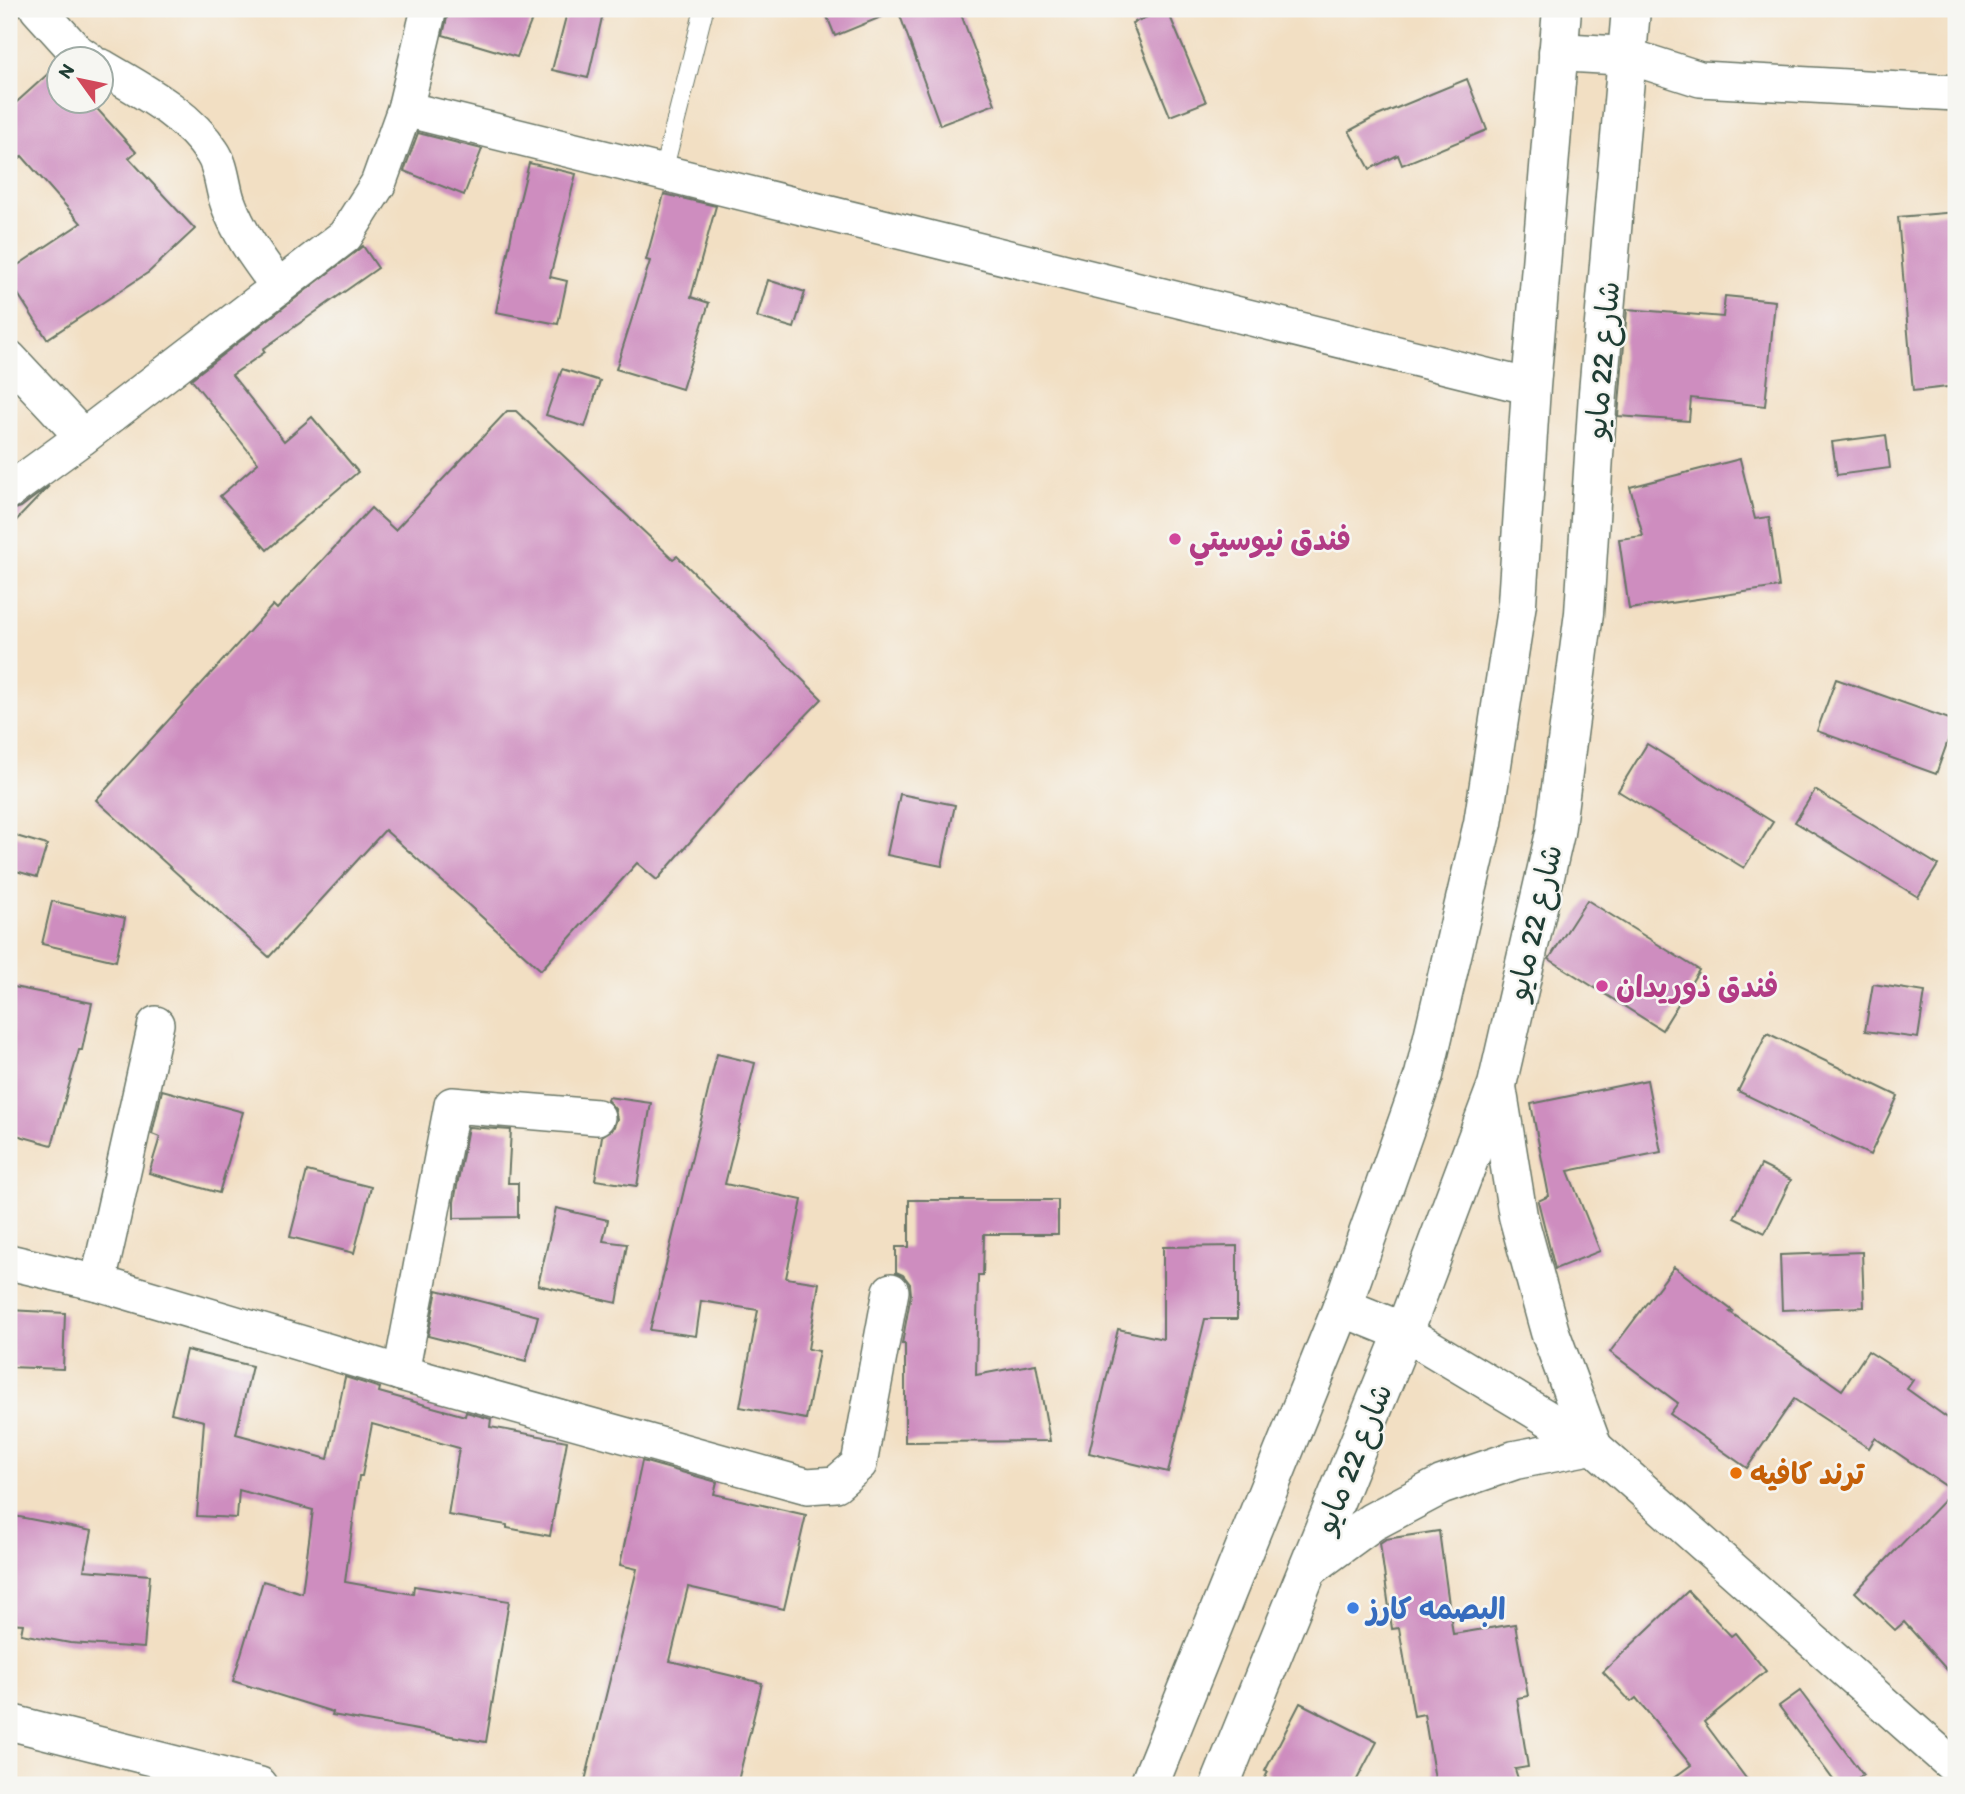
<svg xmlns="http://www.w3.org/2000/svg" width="1965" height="1794" font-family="Itim,'Playpen Sans Arabic',sans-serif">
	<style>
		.building { fill: #ce8dbf }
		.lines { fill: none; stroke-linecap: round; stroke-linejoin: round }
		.service-casing { stroke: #697666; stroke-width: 20 }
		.minor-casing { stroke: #697666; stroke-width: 38 }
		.secondary-casing { stroke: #697666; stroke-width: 41 }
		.service { stroke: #fff; stroke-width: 18 }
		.minor { stroke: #fff; stroke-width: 35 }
		.secondary { stroke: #fff; stroke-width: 38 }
		.hotel-dot { fill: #d1479c; stroke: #f6f6f2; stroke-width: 2.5 }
		.food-dot { fill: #e8710a; stroke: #f6f6f2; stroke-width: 2.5 }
		.shop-dot { fill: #3f7fe0; stroke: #f6f6f2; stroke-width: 2.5 }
		.labels { text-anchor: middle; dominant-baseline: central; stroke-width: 5; stroke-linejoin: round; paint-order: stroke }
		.street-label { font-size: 30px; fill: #1f3d34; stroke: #f6f6f2 }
		.hotel-label { font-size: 30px; font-weight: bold; fill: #b23c85; stroke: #f6f6f2; text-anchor: start }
		.food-label { font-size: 30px; font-weight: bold; fill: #c56008; stroke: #f6f6f2; text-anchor: start }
		.shop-label { font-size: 30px; font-weight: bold; fill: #366cbe; stroke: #f6f6f2; text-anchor: start }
	</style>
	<rect width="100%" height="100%" fill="#f6f6f2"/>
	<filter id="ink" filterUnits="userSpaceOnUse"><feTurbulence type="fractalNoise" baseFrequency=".0143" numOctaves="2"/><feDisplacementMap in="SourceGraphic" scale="14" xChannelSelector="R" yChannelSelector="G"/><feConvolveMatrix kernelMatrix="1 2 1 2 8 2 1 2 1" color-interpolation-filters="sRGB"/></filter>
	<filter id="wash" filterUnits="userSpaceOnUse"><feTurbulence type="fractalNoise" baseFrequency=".00686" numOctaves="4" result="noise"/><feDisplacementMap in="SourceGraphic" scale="28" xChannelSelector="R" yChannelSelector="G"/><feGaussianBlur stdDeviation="1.57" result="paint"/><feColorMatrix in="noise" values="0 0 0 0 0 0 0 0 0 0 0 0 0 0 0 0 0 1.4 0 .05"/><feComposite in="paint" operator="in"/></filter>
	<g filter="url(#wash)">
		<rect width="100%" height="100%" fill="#f2dfc3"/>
		<g id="blocks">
			<!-- building -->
			<g class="building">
				<path d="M449,9H536L517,57L443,35Z"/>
				<path d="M568,9H604L588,78L552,70Z"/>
				<path d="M824,9H959L995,104L940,125L898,10L835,36Z"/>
				<path d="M1167,9L1206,102L1170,116L1132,23Z"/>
				<path d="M60,63V102H91L136,152L129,158L195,229L149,272L47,339L9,280V271L81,223L22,156L9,168V109Z"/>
				<path d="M1467,79L1487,130L1402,165L1398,155L1370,169L1349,131L1375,117Z"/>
				<path d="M418,133L482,149L464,195L404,171Z"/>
				<path d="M529,163L576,174L550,277L567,281L558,324L496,312L512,232Z"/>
				<path d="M664,194L716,206L691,297L709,303L682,389L616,369L650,261L646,260Z"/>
				<path d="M1956,212V386L1913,391L1898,217Z"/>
				<path d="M363,246L378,268L263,349L265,352L232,375L284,441L312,417L358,472L267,550L220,496L258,463L191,379Z"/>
				<path d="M768,280L805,292L794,328L757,317Z"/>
				<path d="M1725,296L1775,301L1765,406L1691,398L1689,421L1618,416L1627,309L1723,317Z"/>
				<path d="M562,369L600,381L585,427L546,415Z"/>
				<path d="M507,411H516L673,559L677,556L822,699L749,774L657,880L637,863L541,970L385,830L269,957L96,800L273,605L277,609L371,508L395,530Z"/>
				<path d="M1886,435L1890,468L1837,475L1832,442Z"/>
				<path d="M1740,459L1755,519L1769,517L1779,587L1629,609L1619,539L1643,536L1630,487Z"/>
				<path d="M49,486L9,528V511L21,507Z"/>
				<path d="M1836,679L1955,721L1936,774L1817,731Z"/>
				<path d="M1647,744L1773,822L1744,868L1618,791Z"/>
				<path d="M1815,790L1938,865L1918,897L1795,822Z"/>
				<path d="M900,794L955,805L942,866L887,855Z"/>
				<path d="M9,834L47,845L37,877L9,869Z"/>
				<path d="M1587,900L1699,970L1662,1030L1549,959Z"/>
				<path d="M52,901L125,918L116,961L42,944Z"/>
				<path d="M1873,984L1925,992L1918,1038L1865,1031Z"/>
				<path d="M9,986L92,1003L82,1050H79L52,1145L9,1133Z"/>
				<path d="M1767,1033L1898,1096L1870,1155L1738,1091Z"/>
				<path d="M717,1054L755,1063L725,1184L802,1200L786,1278L819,1283L808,1349L819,1351L806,1419L740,1407L758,1310L701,1301L696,1336L650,1330Z"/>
				<path d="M1647,1080L1661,1152L1568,1171L1600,1251L1555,1269L1538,1201L1549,1196L1531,1104Z"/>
				<path d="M162,1090L243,1112L219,1193L149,1173L160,1137L152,1134Z"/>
				<path d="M608,1097L651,1103L637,1186L595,1180L602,1136L613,1129L617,1119L615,1109L607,1100Z"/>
				<path d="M468,1127L511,1130L508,1183H518V1217L454,1218V1202Z"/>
				<path d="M1761,1165L1791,1180L1765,1233L1734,1218Z"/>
				<path d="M307,1171L371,1187L354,1253L290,1237Z"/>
				<path d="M909,1200H1058V1234H984L983,1275H978L976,1375L1036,1364L1050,1441L905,1442V1344H902L911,1294L910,1284L903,1275L896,1272V1247H909Z"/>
				<path d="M556,1208L608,1220L603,1241L627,1244L617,1303L538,1285Z"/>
				<path d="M1237,1246V1319H1205L1168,1472L1089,1453L1118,1329L1163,1339V1247Z"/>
				<path d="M1862,1252L1864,1307L1782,1310L1780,1255Z"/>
				<path d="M1674,1267L1733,1311L1730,1312L1842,1390L1868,1351L1913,1380L1907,1389L1956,1424V1680L1904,1622L1895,1630L1855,1592L1953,1491L1875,1438L1869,1448L1794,1399L1747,1468L1670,1414L1678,1403L1610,1352Z"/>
				<path d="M437,1290L538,1316L526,1361L428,1336Z"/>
				<path d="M9,1310L65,1313L63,1369L9,1367Z"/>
				<path d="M186,1350L252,1366L236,1434L328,1459L345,1377L380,1388L379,1392L465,1416L466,1412L491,1419L490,1427L567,1441L550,1536L507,1528V1525L448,1515L459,1448L372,1424L362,1476H359L345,1582L413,1594L414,1586L509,1601L486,1742L332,1715L333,1712L233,1681L263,1581L302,1593L313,1510L239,1490L237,1518L197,1516L204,1421L171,1413Z"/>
				<path d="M642,1461L717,1482L714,1494L806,1515L784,1609L688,1587L670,1661L762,1683L737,1785H584L637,1569L620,1565Z"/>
				<path d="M9,1515L92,1531L84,1570L150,1575L144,1648L70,1643L21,1634L23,1624L9,1623Z"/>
				<path d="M1439,1531L1453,1634L1515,1624L1528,1696L1517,1698L1528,1767L1515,1769L1520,1785H1436L1424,1714L1414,1716L1399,1628L1392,1629L1380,1543L1386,1539Z"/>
				<path d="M1688,1591L1731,1636L1735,1633L1766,1671L1704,1722L1751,1785H1664L1691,1765L1636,1698L1631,1702L1603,1672Z"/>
				<path d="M1800,1691L1863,1775L1849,1785H1837L1779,1706Z"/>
				<path d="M1300,1703L1377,1742L1354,1785H1261L1268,1772L1265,1771Z"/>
			</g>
		</g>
	</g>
	<g filter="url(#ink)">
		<use href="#blocks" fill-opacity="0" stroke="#697666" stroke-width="2"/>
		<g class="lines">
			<defs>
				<path id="service" d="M663,172L704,9"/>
				<g id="minor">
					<path d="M38,9L76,51L89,60"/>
					<path d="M1628,56L1700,79L1956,93"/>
					<path d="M102,67C140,90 187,113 212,152C222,166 222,187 228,203C239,234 259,260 278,286"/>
					<path d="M405,109L1531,387"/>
					<path d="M9,358L83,437"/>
					<path d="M9,491L83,437L345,236L378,184L405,109L429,9"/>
					<path d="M9,1262L98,1283L401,1373L807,1486L836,1484L859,1464L891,1291"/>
					<path d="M98,1283L156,1024"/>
					<path d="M1404,1332L1592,1445L1956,1768"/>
					<path d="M401,1373L452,1105L597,1117"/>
					<path d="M9,1722L260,1785"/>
				</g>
				<g id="secondary">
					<path d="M1558,52L1628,56"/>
					<path d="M1342,1307L1404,1332"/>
					<path d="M1309,1568L1372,1522L1442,1485L1515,1460L1592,1445L1550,1332L1518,1216L1497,1087"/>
					<path d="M1149,1785L1342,1307L1424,1075L1483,823L1517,603L1531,387L1562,9"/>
					<path d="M1220,1785L1404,1332L1497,1085L1555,833L1584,613L1598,393L1631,9"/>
				</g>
			</defs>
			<!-- service casing -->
			<use href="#service" class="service-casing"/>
			<!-- minor casing -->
			<use href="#minor" class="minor-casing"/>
			<!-- secondary casing -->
			<use href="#secondary" class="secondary-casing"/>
			<!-- service -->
			<use href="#service" class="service"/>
			<!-- minor -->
			<use href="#minor" class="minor"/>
			<!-- secondary -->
			<use href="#secondary" class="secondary"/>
		</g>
	</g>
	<!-- markers -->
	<g class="hotel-dot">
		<circle cx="1175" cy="539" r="7"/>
		<circle cx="1602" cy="986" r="7"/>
	</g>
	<circle class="food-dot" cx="1736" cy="1473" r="7"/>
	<circle class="shop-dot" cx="1353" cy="1608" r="7"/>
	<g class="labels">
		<!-- street labels -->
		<g class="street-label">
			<text transform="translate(1602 360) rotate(-85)">شارع 22 مايو</text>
			<text transform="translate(1534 922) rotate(-77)">شارع 22 مايو</text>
			<text transform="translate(1353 1458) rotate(-68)">شارع 22 مايو</text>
		</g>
		<!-- hotel labels -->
		<g class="hotel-label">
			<text x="1189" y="539">فندق نيوسيتي</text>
			<text x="1616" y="986">فندق ذوريدان</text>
		</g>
		<!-- food labels -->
		<g class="food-label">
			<text x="1750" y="1473">ترند كافيه</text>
		</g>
		<!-- shop labels -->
		<g class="shop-label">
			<text x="1367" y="1608">البصمه كارز</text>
		</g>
	</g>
	<!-- margin -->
	<rect width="1965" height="1794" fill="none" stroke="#f6f6f2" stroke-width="35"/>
	<!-- north arrow -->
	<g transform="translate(80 80) rotate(303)"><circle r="33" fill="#f6f6f2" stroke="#a0aca6" stroke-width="2"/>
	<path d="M0-5L12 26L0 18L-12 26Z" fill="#d1495b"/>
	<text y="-10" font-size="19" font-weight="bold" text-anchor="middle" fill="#1f3d34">N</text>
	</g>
</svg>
